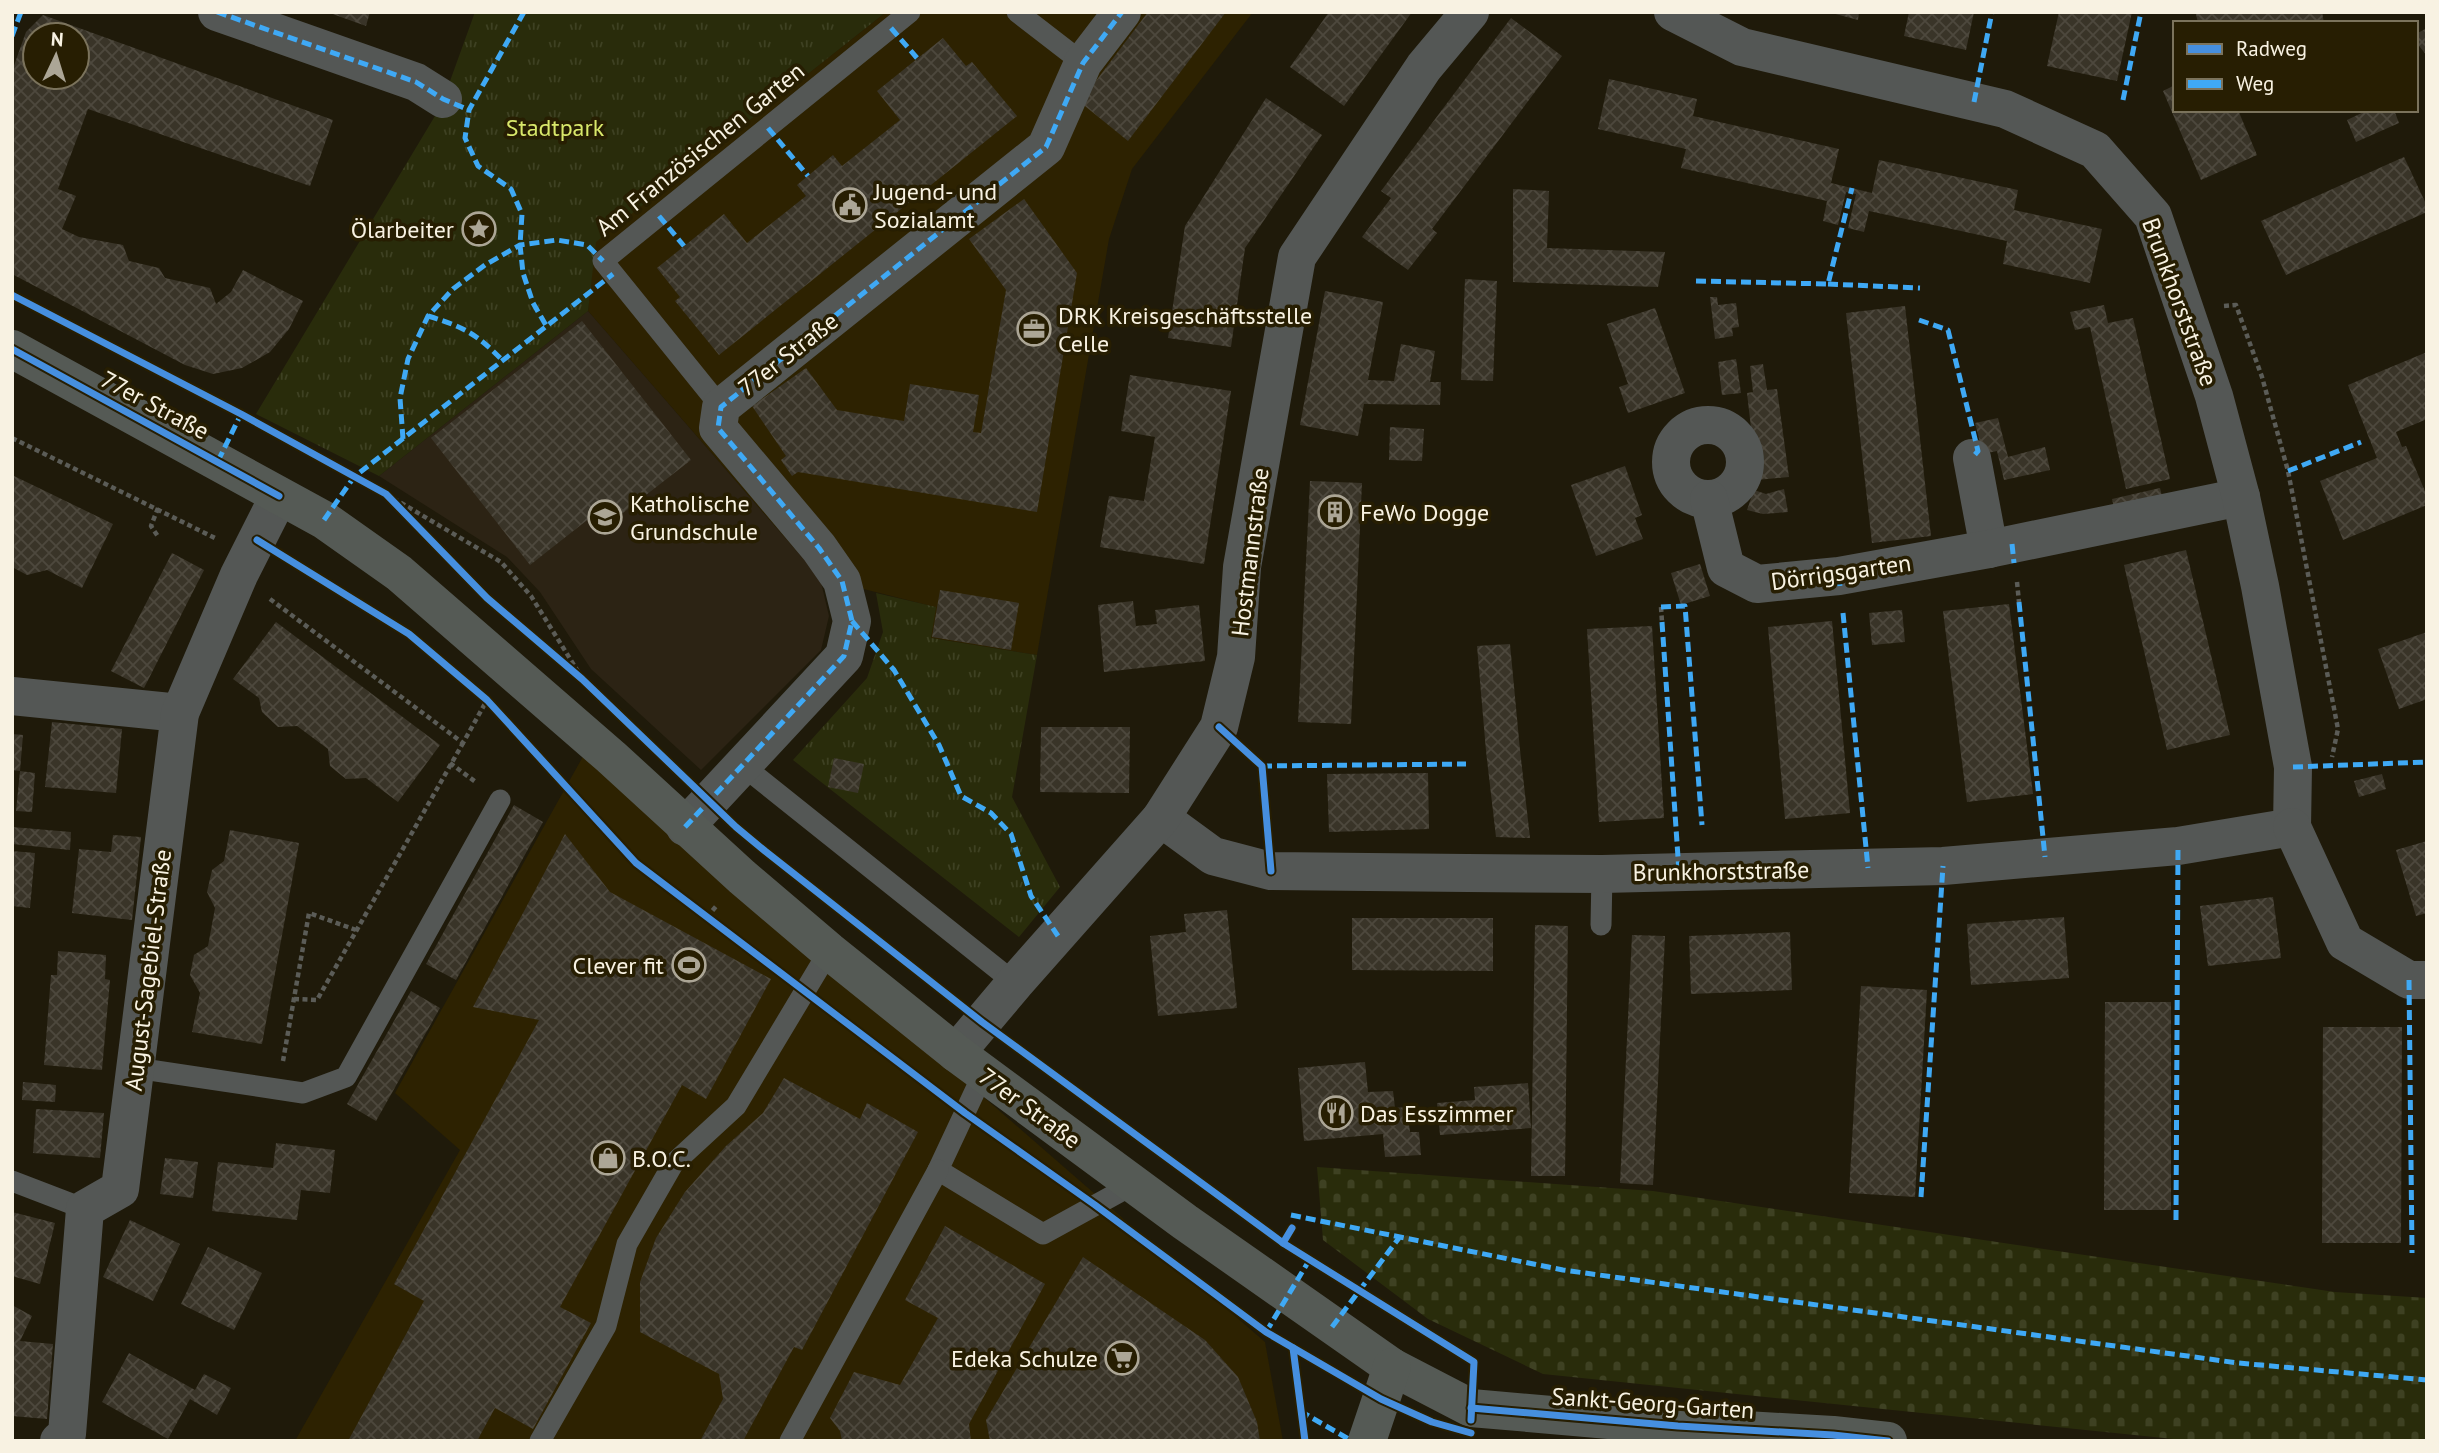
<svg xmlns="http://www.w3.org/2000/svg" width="2439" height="1453" font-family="'PT Sans',sans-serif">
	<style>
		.built { fill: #2d2201 }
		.education { fill: #2c2314 }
		.cemetery { fill: url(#cemetery-stones) }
		.park { fill: url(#park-tufts) }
		.building { fill: url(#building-cross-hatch); fill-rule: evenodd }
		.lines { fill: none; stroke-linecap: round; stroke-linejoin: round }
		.path { stroke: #5b5c57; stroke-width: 4.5; stroke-dasharray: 5 3.5; stroke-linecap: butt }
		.lane { stroke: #545755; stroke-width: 21 }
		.street { stroke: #545755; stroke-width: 38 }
		.secondary { stroke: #555a55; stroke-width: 38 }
		.quiet { stroke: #3fa9f5; stroke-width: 5; stroke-dasharray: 10 5; stroke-linecap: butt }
		.cycleway-casing { stroke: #271e02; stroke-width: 11 }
		.cycleway { stroke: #468fdf; stroke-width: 7 }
		.labels { text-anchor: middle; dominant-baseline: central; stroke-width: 7; stroke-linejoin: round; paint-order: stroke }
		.park-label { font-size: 24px; fill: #d9e86b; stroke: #271e02 }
		.street-label { font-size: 24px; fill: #f8f2e2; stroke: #271e02 }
		.poi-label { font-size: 24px; fill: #f8f2e2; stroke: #271e02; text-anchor: start }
	</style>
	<defs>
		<pattern id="cemetery-stones" width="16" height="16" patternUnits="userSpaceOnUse" patternTransform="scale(1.75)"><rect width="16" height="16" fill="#292c0b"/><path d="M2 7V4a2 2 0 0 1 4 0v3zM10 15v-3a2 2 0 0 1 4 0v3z" fill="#3e4122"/></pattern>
		<pattern id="park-tufts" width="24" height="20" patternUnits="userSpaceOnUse" patternTransform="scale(1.75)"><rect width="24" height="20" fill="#292c0b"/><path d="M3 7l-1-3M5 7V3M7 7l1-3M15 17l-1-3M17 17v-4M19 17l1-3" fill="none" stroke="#3e4122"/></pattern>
		<pattern id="building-cross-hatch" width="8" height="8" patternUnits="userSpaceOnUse" patternTransform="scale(1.75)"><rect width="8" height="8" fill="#393428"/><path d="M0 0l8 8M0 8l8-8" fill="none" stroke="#4d483d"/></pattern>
	</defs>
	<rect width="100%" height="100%" fill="#1f1a0a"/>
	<!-- built -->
	<g class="built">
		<path d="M886,12H1253L1132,169L1109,239L1037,655L931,638L935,607L820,578L588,311L595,242Z"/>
		<path d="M586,751L1265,1342L1283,1441H295L460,1150L395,1093Z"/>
	</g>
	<!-- education -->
	<path class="education" d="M588,311L820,578L829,616L821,650L701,770L591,669L540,592L507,557L379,476Z"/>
	<!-- cemetery -->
	<path class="cemetery" d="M1317,1167L1653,1191L2335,1292L2427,1298V1441H2193L1543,1374L1428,1319L1323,1240Z"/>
	<!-- park -->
	<g class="park">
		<path d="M475,12H886L596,242L588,311L379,476L256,414L441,106Z"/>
		<path d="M876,593L936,607L931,638L1037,655L1012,797L1060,887L1019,937L793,760L867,678L883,632Z"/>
	</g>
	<!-- building -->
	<g class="building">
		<path d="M327,12H370L366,26Z"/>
		<path d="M1148,12H1226L1128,141L1080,102Z"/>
		<path d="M1329,12H1412L1344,106L1290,67Z"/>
		<path d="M1828,12H1859L1858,20Z"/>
		<path d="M1909,12H1974L1966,50L1904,36Z"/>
		<path d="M2059,12H2132L2117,81L2047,66Z"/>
		<path d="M2213,12H2322L2324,23H2198L2196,14Z"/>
		<path d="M43,15L333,120L310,186L88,109L58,189L76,196L62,229L79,237L123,245L129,261L159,268L165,278L210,288L216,304L231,292L243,270L303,301L289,329L270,352L242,368L213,374L185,365L12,274V71L26,32ZM35,35H77V77H35Z"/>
		<path d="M1511,18L1562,56L1432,229L1437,233L1408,270L1362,237L1391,198L1381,191Z"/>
		<path d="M2427,28V56L2416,42V34Z"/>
		<path d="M943,38L966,66L972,62L1017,116L719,355L675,301L680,297L657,268L724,214L747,243L806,196L797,185L833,155L842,166L900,120L877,91Z"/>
		<path d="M1609,79L1697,99L1693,116L1839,149L1831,183L1872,193L1879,160L2018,190L2014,210L2102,229L2090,283L2003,264L2007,241L1869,211L1864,232L1848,228L1856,194L1846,192L1838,225L1823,221L1827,201L1681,168L1686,149L1598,129Z"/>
		<path d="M2175,85V110H2238L2257,155L2201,180L2163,91Z"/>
		<path d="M1266,98L1322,135L1245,248L1231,347L1168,338L1185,226Z"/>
		<path d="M2368,110H2394L2399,123L2356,142L2347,120Z"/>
		<path d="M2404,157L2427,206V212L2286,275L2261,221Z"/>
		<path d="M1513,189L1549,191L1547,248L1665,252L1658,287L1513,282Z"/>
		<path d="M1024,199L1077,273L1037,512L798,472L792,476L781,460L786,456L752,406L806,368L837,410L904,421L910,384L979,395L973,432L981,433L1006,290L969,239Z"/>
		<path d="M1465,279L1497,281L1493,381L1461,380Z"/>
		<path d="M1325,291L1383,302L1368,380L1394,381L1401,344L1435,351L1430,382H1441L1440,405L1364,404L1358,436L1300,425Z"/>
		<path d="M1710,297H1717L1718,305L1736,303L1739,327L1732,328L1733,336L1715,339Z"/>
		<path d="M2104,305L2108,323L2133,318L2170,479L2126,489L2090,327L2075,330L2070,312Z"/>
		<path d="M1905,306L1931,536L1872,543L1846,313Z"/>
		<path d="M1655,308L1685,393L1628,413L1619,387L1628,384L1607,324Z"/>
		<path d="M582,321L691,460L601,530L591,517L530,565L431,438Z"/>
		<path d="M2427,352V419L2396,432L2402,447L2406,446L2427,496V505L2343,540L2320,481L2377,458L2348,385Z"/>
		<path d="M1736,359L1741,393L1722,395L1718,362Z"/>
		<path d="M1763,364L1767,390L1777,389L1789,477L1757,480L1747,393L1753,392L1750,366Z"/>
		<path d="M1130,375L1231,391L1204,564L1100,547L1109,496L1144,501L1155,437L1121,431Z"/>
		<path d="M1998,418L2008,457L2045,447L2050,470L2004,480L1997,451L1983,454L1975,423Z"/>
		<path d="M1390,427L1424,429L1422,461L1389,460Z"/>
		<path d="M1625,466L1642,515L1635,518L1643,539L1596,556L1571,485Z"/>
		<path d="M12,475L113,524L82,588L47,570L27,575L12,567Z"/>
		<path d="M1310,481L1362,483L1351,724L1298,722Z"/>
		<path d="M2160,488L2164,504L2116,516L2112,499Z"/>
		<path d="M1784,489L1788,512L1763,514L1747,510L1754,490L1766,494Z"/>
		<path d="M2186,550L2230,735L2167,750L2124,565Z"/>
		<path d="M172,553L204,570L144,688L111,671Z"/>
		<path d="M1700,564L1710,596L1681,605L1671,573Z"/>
		<path d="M940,590L1019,603L1011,650L932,637Z"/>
		<path d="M1133,601L1136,626L1157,624L1155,610L1199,605L1205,661L1104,672L1098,605Z"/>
		<path d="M2009,604L2033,794L1967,802L1943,611Z"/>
		<path d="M1902,610L1905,642L1872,645L1869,613Z"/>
		<path d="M1832,621L1850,813L1785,819L1768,627Z"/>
		<path d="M276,622L440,745L398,802L366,778L346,779L330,766L328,749L297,726L278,727L262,712L259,698L233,679Z"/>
		<path d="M1652,626L1664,818L1599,822L1587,629Z"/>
		<path d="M2427,632V699L2399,709L2378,649Z"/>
		<path d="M1510,644L1520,750L1530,838L1496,837L1486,751L1477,646Z"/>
		<path d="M52,722L122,729L116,793L45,787Z"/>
		<path d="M1041,727H1130L1129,793L1040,792Z"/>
		<path d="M12,734L23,735L20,771L35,773L32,812L16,811L20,771L12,770Z"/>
		<path d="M834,758L864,764L858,793L828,787Z"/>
		<path d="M1428,773L1429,829L1329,832L1327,774Z"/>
		<path d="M2382,774L2386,789L2359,797L2354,781Z"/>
		<path d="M514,805L543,822L456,980L426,964Z"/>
		<path d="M12,827L71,832L70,850L12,844Z"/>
		<path d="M230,830L299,843L262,1044L192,1032L200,993L190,975L194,955L208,946L215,908L207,892L212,870L224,861Z"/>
		<path d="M565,834L610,892L771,979L706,1099L682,1085L560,1307L591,1323L533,1429L495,1408L477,1441H348L424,1301L394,1284L539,1020L473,1007Z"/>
		<path d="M113,835L141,837L132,920L72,913L79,849L111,852Z"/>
		<path d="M2427,841V913L2416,916L2396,850Z"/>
		<path d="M12,851L35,853L30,908L12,906Z"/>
		<path d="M2273,897L2281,958L2208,966L2200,906Z"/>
		<path d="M1227,910L1237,1008L1158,1016L1150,936L1186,932L1184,914Z"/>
		<path d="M2064,917L2069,978L1971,985L1967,924Z"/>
		<path d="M1352,918H1493V971L1352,970Z"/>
		<path d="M1535,925L1568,926L1565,1176H1531Z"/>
		<path d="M1790,932L1792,990L1691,994L1689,936Z"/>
		<path d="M1632,935L1665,936L1653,1185L1620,1183Z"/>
		<path d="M58,951L106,955L105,979L110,980L102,1070L44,1065L51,975H57Z"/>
		<path d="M1861,986L1927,990L1915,1197L1849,1193Z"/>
		<path d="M411,991L440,1008L376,1121L347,1104Z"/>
		<path d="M2105,1002H2171V1210H2104Z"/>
		<path d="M2323,1027H2402L2401,1243H2322Z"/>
		<path d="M1365,1062L1368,1092L1393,1091L1395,1108L1407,1107L1410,1132H1419L1421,1155L1385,1157L1383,1134L1304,1141L1298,1068Z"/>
		<path d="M784,1078L860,1119L867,1103L918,1132L802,1350L794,1347L743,1441H700L723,1399L719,1374L640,1332V1282L656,1238L685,1192L726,1146L763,1113Z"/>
		<path d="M23,1082L56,1085L55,1102L22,1100Z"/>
		<path d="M1528,1083L1531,1128L1440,1135L1437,1103L1475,1100L1474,1087Z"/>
		<path d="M36,1109L104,1113L100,1158L33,1153Z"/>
		<path d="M276,1143L335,1150L330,1193L301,1190L297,1220L212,1211L218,1162L273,1168Z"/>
		<path d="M165,1158L198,1162L193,1198L160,1194Z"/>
		<path d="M12,1212L55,1223L40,1284L12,1276Z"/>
		<path d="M130,1220L180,1244L153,1301L103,1277Z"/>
		<path d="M945,1226L1045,1284L969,1424L971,1441H842L840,1431L830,1418L854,1372L900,1385L938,1318L905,1300Z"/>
		<path d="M208,1247L262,1273L234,1330L181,1304Z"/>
		<path d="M1083,1257L1205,1340L1238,1377L1257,1422L1260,1441H990L986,1420Z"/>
		<path d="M12,1305L32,1316L20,1341L53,1344L47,1419L12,1416Z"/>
		<path d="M129,1353L195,1390L204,1374L231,1388L217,1415L190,1399L168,1439L102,1402Z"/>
	</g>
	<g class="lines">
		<!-- path -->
		<g class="path">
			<path d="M2224,306L2236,305L2262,377L2288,471L2338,729L2332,757"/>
			<path d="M12,438L215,538"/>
			<path d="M386,494L501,562L531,596L582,678"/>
			<path d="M158,508L151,526L159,538"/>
			<path d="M2017,582L2019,602"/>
			<path d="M270,599L463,743L487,700"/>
			<path d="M1661,607L1662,622"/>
			<path d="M450,763L477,783"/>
			<path d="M707,917L718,904"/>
			<path d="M294,999L317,1000L463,743"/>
			<path d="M283,1061L309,913L356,930"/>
		</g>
		<!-- lane -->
		<g class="lane">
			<path d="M1017,12L1083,63"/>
			<path d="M721,407L603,261L910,12"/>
			<path d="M742,765L1015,983"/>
			<path d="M1601,925L1602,874"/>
			<path d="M136,1068L303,1093L346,1077L500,800"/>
			<path d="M983,1074L938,1170L1043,1234L1134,1184"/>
			<path d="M12,1181L85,1209"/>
			<path d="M540,1441L606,1326L627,1244L673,1164L736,1106L829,951"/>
			<path d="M790,1441L938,1170"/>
		</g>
		<!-- street -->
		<g class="street">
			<path d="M217,12L416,82L443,99"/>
			<circle cx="1708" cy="462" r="37"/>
			<path d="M1972,458L1989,549"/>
			<path d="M1709,499L1726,568L1757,584L1839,576L1989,549L2241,497"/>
			<path d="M12,696L180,713"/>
			<path d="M1161,818L1213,856L1271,871L1467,873L1602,874L1943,866L2178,846L2292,827L2293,767L2260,586L2241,497L2214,396L2153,216L2095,150L2005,109L1742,47L1673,12"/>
			<path d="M685,827L844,656L852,621L842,581L819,548L718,428L721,407L1046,147L1083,63L1122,12"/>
			<path d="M2292,827L2345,942L2409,980H2427"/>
			<path d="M956,1053L1015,983L1161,818L1219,727L1236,657L1242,567L1297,257L1424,67L1470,12"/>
			<path d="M59,1441L67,1434L85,1209L120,1189L180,713L239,575L279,496"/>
		</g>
		<!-- secondary -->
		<g class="secondary">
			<path d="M12,349L324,520L399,573L611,757L742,877L829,951L956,1053L1185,1222L1392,1367L1471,1408L1678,1426L1833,1435L1888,1441"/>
			<path d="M1367,1441L1392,1367"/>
		</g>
		<!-- quiet -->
		<g class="quiet">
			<path d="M217,12L416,82L443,99L469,110"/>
			<path d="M524,12L469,110L465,138L478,166L511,189L522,214L520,245L523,273L533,303L547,327"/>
			<path d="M891,28L917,58"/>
			<path d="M12,36L21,12"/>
			<path d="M2123,100L2141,12"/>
			<path d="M1974,102L1992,12"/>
			<path d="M768,128L808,176"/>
			<path d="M659,216L684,246"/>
			<path d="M1696,281L1828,284L1852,188"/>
			<path d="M1828,284L1920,288"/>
			<path d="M428,316C464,327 477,334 503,361"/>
			<path d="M1919,320L1948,330L1978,451L1972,458"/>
			<path d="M403,439L400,398L408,359L428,316L453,289L485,265L520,245L557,240L587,245L603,261"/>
			<path d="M218,461L241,414"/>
			<path d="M2288,471L2361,442"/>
			<path d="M324,520L354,477L613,274"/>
			<path d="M2012,544L2014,563"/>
			<path d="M1839,576L1840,587"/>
			<path d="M2019,602L2045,857"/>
			<path d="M1661,607L1685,606L1702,825"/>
			<path d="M1843,613L1868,868"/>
			<path d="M852,621L894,670L939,745L961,796L991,813L1011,834L1031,896L1058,936"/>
			<path d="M1662,622L1679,872"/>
			<path d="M1262,766L1466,764"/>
			<path d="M2293,767L2427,762"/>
			<path d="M685,827L844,656L852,621L842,581L819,548L718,428L721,407L1046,147L1083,63L1122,12"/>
			<path d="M2409,980L2412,1253"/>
			<path d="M1921,1197L1943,866"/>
			<path d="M1291,1215L1563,1270L2238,1363L2427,1380"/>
			<path d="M2176,1220L2178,846"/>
			<path d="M1332,1327L1399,1238"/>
			<path d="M1266,1332L1310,1259"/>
			<path d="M1300,1411L1352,1441"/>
		</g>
		<defs>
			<g id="cycleway">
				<path d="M12,295L241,414L386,494L487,598L582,679L736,827L765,851L982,1022L1283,1243"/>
				<path d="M12,349L279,496"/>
				<path d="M257,540L409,634L487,700L636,863L965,1113L1095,1205L1266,1332L1381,1399L1432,1422L1471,1433"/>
				<path d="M1219,727L1262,766L1271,871"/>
				<path d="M1292,1228L1283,1243L1474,1362L1471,1420"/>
				<path d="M1293,1348L1305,1441"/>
				<path d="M1471,1408L1678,1426L1833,1435L1888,1441"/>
			</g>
		</defs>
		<!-- cycleway casing -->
		<use href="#cycleway" class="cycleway-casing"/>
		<!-- cycleway -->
		<use href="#cycleway" class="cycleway"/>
	</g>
	<!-- icons -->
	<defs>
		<symbol id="civic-ring" viewBox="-11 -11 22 22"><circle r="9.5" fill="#271e02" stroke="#aca696" stroke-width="1.5"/><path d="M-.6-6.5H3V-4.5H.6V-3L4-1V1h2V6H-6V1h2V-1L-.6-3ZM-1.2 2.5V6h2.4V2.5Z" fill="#aca696"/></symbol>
		<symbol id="sight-ring" viewBox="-11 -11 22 22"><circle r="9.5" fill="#271e02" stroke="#aca696" stroke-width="1.5"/><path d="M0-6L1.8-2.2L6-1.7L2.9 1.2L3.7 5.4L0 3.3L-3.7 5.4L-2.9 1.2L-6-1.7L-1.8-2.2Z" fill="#aca696"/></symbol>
		<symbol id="office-ring" viewBox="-11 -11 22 22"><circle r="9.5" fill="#271e02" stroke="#aca696" stroke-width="1.5"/><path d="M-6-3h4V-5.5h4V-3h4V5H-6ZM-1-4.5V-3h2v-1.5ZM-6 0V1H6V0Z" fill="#aca696"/></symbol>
		<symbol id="building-ring" viewBox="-11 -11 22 22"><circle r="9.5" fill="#271e02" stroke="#aca696" stroke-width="1.5"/><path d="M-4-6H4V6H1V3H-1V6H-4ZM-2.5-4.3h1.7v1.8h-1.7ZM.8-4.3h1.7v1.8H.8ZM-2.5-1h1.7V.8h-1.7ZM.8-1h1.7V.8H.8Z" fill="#aca696"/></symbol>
		<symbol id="school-ring" viewBox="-11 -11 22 22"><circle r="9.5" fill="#271e02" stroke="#aca696" stroke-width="1.5"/><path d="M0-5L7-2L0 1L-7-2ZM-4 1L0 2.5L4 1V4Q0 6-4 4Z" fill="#aca696"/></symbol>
		<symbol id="stadium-ring" viewBox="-11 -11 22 22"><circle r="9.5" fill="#271e02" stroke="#aca696" stroke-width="1.5"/><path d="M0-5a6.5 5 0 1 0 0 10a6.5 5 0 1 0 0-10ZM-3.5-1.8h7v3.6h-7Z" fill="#aca696"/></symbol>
		<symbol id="restaurant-ring" viewBox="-11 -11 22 22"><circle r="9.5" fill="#271e02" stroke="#aca696" stroke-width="1.5"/><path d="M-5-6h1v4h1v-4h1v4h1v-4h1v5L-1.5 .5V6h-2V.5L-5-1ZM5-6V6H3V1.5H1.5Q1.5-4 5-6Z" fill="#aca696"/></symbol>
		<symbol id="shop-ring" viewBox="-11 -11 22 22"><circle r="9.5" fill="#271e02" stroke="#aca696" stroke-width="1.5"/><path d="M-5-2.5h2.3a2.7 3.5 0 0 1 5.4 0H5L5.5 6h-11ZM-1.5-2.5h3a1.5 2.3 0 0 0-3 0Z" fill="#aca696"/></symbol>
		<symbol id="supermarket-ring" viewBox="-11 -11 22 22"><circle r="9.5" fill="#271e02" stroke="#aca696" stroke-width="1.5"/><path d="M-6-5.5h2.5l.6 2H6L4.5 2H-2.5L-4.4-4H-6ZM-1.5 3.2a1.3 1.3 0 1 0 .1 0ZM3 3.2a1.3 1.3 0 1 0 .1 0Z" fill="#aca696"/></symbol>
	</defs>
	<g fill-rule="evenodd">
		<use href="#civic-ring" x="831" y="186" width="38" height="38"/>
		<use href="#sight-ring" x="460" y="210" width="38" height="38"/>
		<use href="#office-ring" x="1015" y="310" width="38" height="38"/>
		<use href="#building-ring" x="1316" y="493" width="38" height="38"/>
		<use href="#school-ring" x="586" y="498" width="38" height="38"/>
		<use href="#stadium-ring" x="670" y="946" width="38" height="38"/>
		<use href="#restaurant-ring" x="1317" y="1094" width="38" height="38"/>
		<use href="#shop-ring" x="589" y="1139" width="38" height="38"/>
		<use href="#supermarket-ring" x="1103" y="1339" width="38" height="38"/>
	</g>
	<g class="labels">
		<!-- park labels -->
		<g class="park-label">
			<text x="555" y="127">Stadtpark</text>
		</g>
		<!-- street labels -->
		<g class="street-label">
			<text transform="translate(700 149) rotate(-39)">Am Französischen Garten</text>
			<text transform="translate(2180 302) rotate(70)">Brunkhorststraße</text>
			<text transform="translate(788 354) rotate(-38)">77er Straße</text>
			<text transform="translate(155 405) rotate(28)">77er Straße</text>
			<text transform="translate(1250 552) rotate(-83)">Hostmannstraße</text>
			<text transform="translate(1841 572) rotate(-8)">Dörrigsgarten</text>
			<text transform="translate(1721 871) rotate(-1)">Brunkhorststraße</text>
			<text transform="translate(148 970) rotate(-83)">August-Sagebiel-Straße</text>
			<text transform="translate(1030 1108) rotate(36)">77er Straße</text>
			<text transform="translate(1653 1403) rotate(4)">Sankt-Georg-Garten</text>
		</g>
		<!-- poi labels -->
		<g class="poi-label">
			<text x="874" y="191">Jugend- und<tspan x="874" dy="28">Sozialamt</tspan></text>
			<text x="454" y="229" text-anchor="end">Ölarbeiter</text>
			<text x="1058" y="315">DRK Kreisgeschäftsstelle<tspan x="1058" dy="28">Celle</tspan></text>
			<text x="630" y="503">Katholische<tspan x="630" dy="28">Grundschule</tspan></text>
			<text x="1360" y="512">FeWo Dogge</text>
			<text x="664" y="965" text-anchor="end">Clever fit</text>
			<text x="1360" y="1113">Das Esszimmer</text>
			<text x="632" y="1158">B.O.C.</text>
			<text x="1098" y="1358" text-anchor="end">Edeka Schulze</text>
		</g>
	</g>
	<!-- border -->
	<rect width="2439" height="1453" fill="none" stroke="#f8f2e2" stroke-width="28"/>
	<!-- legend -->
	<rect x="2173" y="21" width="245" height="91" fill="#271e02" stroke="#7b735c" stroke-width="2"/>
	<rect x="2187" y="44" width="35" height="10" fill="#468fdf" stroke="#7b735c" stroke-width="2"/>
	<text x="2236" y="56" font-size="21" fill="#f8f2e2">Radweg</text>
	<rect x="2187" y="79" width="35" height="10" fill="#3fa9f5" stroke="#7b735c" stroke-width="2"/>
	<text x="2236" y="91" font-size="21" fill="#f8f2e2">Weg</text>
	<!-- north arrow -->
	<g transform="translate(56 56) rotate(4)"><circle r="33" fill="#271e02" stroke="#7b735c" stroke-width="2"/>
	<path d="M0-5L12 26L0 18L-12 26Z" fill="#aca696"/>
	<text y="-10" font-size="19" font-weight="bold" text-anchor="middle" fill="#f8f2e2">N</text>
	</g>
</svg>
